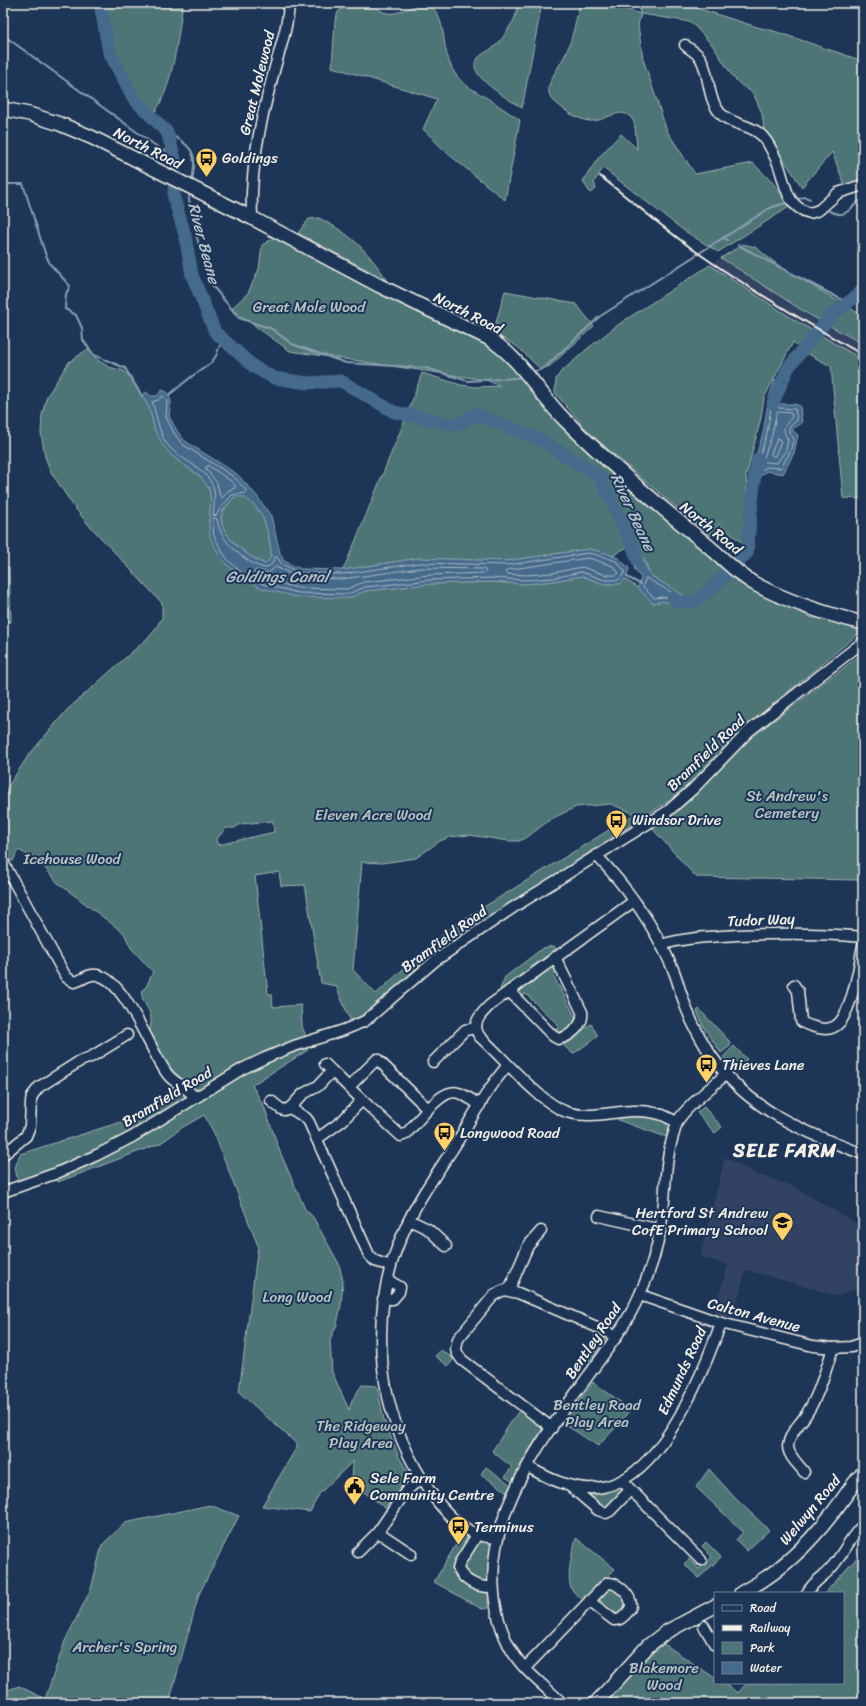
<svg xmlns="http://www.w3.org/2000/svg" width="866" height="1706" font-family="Sriracha,sans-serif">
	<style>
		.built { fill: #314264 }
		.green { fill: #4d7476; stroke: #a0b2af; fill-rule: evenodd }
		.water { fill: #446b8c; stroke: #8aa1b1; fill-rule: evenodd }
		.lines { fill: none; stroke-linecap: round; stroke-linejoin: round }
		.shore { stroke: #aebbc3; stroke-width: 1 }
		.stream { stroke: #8aa1b1; stroke-width: 2 }
		.river { stroke: #446b8c; stroke-width: 13 }
		.minor-casing { stroke: #f4f1e8; stroke-width: 13 }
		.major-casing { stroke: #f4f1e8; stroke-width: 16 }
		.minor { stroke: #1d3557; stroke-width: 10 }
		.major { stroke: #1d3557; stroke-width: 13 }
		.rail { stroke: #f4f1e8; stroke-width: 2 }
		.labels { text-anchor: middle; dominant-baseline: central; stroke-width: 4; stroke-linejoin: round; paint-order: stroke }
		.street-label { font-size: 15px; fill: #f4f1e8; stroke: #1d3557 }
		.poi-label { font-size: 15px; fill: #f4f1e8; stroke: #1d3557; text-anchor: start }
		.park-label { font-size: 15px; fill: #bac5c0; stroke: #1d3557 }
		.water-label { font-size: 16px; font-style: italic; fill: #b6c2c8; stroke: #1d3557 }
		.district-label { font-size: 19px; font-weight: bold; letter-spacing: 1px; fill: #f4f1e8; stroke: #1d3557 }
	</style>
	<rect width="100%" height="100%" fill="#1d3557"/>
	<filter id="ink" filterUnits="userSpaceOnUse"><feTurbulence type="fractalNoise" baseFrequency=".025" numOctaves="2"/><feDisplacementMap in="SourceGraphic" scale="8" xChannelSelector="R" yChannelSelector="G"/><feConvolveMatrix kernelMatrix="1 2 1 2 8 2 1 2 1" color-interpolation-filters="sRGB"/></filter>
	<g filter="url(#ink)">
		<!-- built -->
		<g class="built">
			<path d="M743,244L755,247L778,265L863,316V382L802,351L793,342L693,275Z"/>
			<path d="M725,1157L756,1174L790,1185L863,1227V1284L862,1286L838,1296L746,1270L732,1319L713,1314L728,1265L700,1257Z"/>
		</g>
		<!-- green -->
		<g class="green">
			<path d="M104,3H183C178,35 173,94 150,118L117,70L108,41Z"/>
			<path d="M348,3H372C376,7 381,12 387,13C399,16 416,0 432,7C446,21 442,44 449,61C457,83 469,87 487,98C498,105 509,113 520,120L505,200L447,153L423,129L437,99L332,67L335,21L338,12Z"/>
			<path d="M516,3H542L522,108C512,101 462,74 478,58C482,54 488,51 493,48C500,42 506,34 510,26C515,20 518,11 516,3Z"/>
			<path d="M580,3H612L640,14L639,3H681L757,27L774,31L863,61V181L845,186L832,152L802,187L764,130L762,113L753,93L741,85L733,77L713,46L691,22L641,14L638,25L643,59L667,131L695,174L753,163C766,177 782,189 789,207L718,252L683,230L603,168L594,182L596,189L590,193L583,181L599,157L621,134L637,149C636,142 636,123 632,119C621,104 604,123 589,121C576,119 562,109 553,100C549,96 548,91 549,86C552,75 561,64 566,53C573,37 576,20 580,3Z"/>
			<path d="M319,218C354,236 366,250 388,281L298,233L309,219Z"/>
			<path d="M276,237L503,354L556,415L771,598L810,617L863,627V630L744,728L683,790L670,800L440,950C433,955 425,961 418,967C397,986 377,1010 351,1022L336,986L321,983L305,885L281,886L279,872L255,876L268,994H272L273,1007L301,1005L302,1026L306,1037C246,1054 195,1093 141,1125C102,1148 61,1166 18,1182L15,1168L20,1154L149,1113L162,1103L180,1077C165,1064 157,1050 149,1033C156,1008 143,1010 141,991L146,987L153,972L131,948L124,933L58,883L44,867L34,858L18,850L13,861L7,860L3,855V794L28,756L67,710L152,634L162,618V603L87,523L72,504L51,472L45,457L41,433L42,415L47,396L69,362L88,349L99,361L109,367L124,371L130,377L149,407L155,430L172,456L200,476L209,488L211,499L209,523L219,555L349,598L365,591L431,584L491,582L526,584L553,581L582,576L604,584H620L625,579L638,588L653,603L663,601L683,607L697,605L717,586L712,588L709,585L699,594L689,599L650,575L644,559L604,480L598,473L586,463L537,435L479,412H474L456,421L408,412L422,373L461,385L476,387L500,386L486,380L290,351L231,309L248,293L259,269L262,245ZM611,804L635,814L453,926L412,961L376,994L353,970L362,862L382,863L416,858L440,841L450,837L469,835L509,841H519L526,838L551,819L576,807ZM273,821L274,832L218,845L216,840L226,828H235L240,824Z"/>
			<path d="M743,244L755,247L778,265L863,316V344L808,314L721,258Z"/>
			<path d="M710,265L796,321L863,360V499L843,498L831,366L802,351L793,342L764,398L761,418L746,476L747,489L745,545L719,524L710,536L590,434L555,393L556,379L560,373L587,349L619,324Z"/>
			<path d="M505,291L576,304L594,326L550,366L541,369C534,364 530,358 524,353C516,344 504,339 493,333Z"/>
			<path d="M406,417L451,429L476,419L484,421C515,432 585,460 601,488L628,547L618,552L614,556L589,549L506,561L419,558L343,570L355,542Z"/>
			<path d="M243,496C251,501 255,506 261,514C266,522 272,547 271,557C270,560 268,562 265,564C249,557 222,538 221,518C221,511 230,503 234,497Z"/>
			<path d="M9,567L11,622L3,623V568Z"/>
			<path d="M863,653V880L696,877L650,826L691,798L748,740Z"/>
			<path d="M554,946L556,949L501,990L500,989L505,977L543,948Z"/>
			<path d="M550,967L555,968L559,971L553,975L576,1018L581,1016L567,1033L559,1034L556,1032L558,1025L526,994L521,996L519,992L521,988Z"/>
			<path d="M699,1009L730,1042V1046L721,1053L703,1026L697,1011Z"/>
			<path d="M591,1024L598,1036L573,1054L562,1044Z"/>
			<path d="M734,1046L747,1059L737,1071L723,1057Z"/>
			<path d="M306,1047L308,1050L252,1085L265,1109L280,1152L305,1209L313,1217L339,1264L343,1281L341,1305L337,1324L330,1340L332,1372L349,1410L352,1400L362,1385L377,1386L384,1420L399,1457L411,1477L385,1508L352,1483L353,1461L319,1494L310,1512L262,1506L298,1445L239,1392L258,1246L214,1133L204,1115L183,1127L161,1143L58,1182L57,1178L92,1164L125,1147L247,1072L274,1058Z"/>
			<path d="M704,1107L722,1127L715,1133L697,1113Z"/>
			<path d="M643,1116C653,1117 664,1118 669,1128L666,1137L618,1120L620,1117Z"/>
			<path d="M597,1331L603,1335L605,1340L591,1361L585,1357Z"/>
			<path d="M441,1350L454,1359L448,1366L435,1356Z"/>
			<path d="M593,1382L630,1409L621,1422L598,1446L563,1423Z"/>
			<path d="M520,1409L540,1424L542,1431L513,1482L505,1477L512,1467L492,1451Z"/>
			<path d="M486,1467L511,1485L507,1492L481,1474Z"/>
			<path d="M709,1469L736,1499L769,1530L747,1551L736,1540L743,1532L696,1487Z"/>
			<path d="M619,1486L624,1490L606,1510L585,1494L586,1492Z"/>
			<path d="M210,1505L239,1516L199,1594L169,1703H3V1692L19,1686L45,1699L65,1641L91,1589L102,1545L125,1523Z"/>
			<path d="M461,1536L489,1541L491,1546L488,1608L482,1609L434,1582Z"/>
			<path d="M576,1538L615,1569L584,1601C581,1598 575,1594 572,1590C565,1577 573,1551 576,1538Z"/>
			<path d="M706,1542L721,1557L699,1578L684,1564L689,1559L699,1569L712,1557L702,1546Z"/>
			<path d="M863,1551V1703H602L636,1665L664,1644L715,1678V1683H723L738,1693L747,1683H843V1593H825Z"/>
			<path d="M611,1586L627,1599L628,1605L618,1614L612,1612L600,1600L602,1594Z"/>
		</g>
		<!-- water -->
		<g class="water">
			<path d="M775,379L781,389L777,397L780,404H794L800,406L802,423L793,429V431L798,435L794,453L783,474L767,471L759,477L751,472L763,433L769,397Z"/>
			<path d="M162,390L167,392L169,395L171,402L169,416L177,431L185,441L237,474L257,496L271,516L280,553L284,561L301,569L343,570L419,558L506,561L589,549L606,553L618,558L629,568L627,577L620,584H604L582,576L553,581L526,584L491,582L431,584L365,591L349,598L297,597L261,588L239,575L226,564L219,555L210,537L209,523L211,499L209,488L200,476L172,456L163,445L155,430L149,407L142,396L146,392L151,396H157ZM243,497C251,501 255,506 261,514C266,522 272,547 271,556C270,560 268,562 265,564C249,558 222,538 221,518C220,511 230,503 234,497Z"/>
			<path d="M634,539L650,575L689,599V606L683,607L663,601L653,603L638,588L641,578L635,570L628,547Z"/>
		</g>
		<g class="lines">
			<!-- shore -->
			<g class="shore">
				<path d="M163,396L167,401L166,417L174,433L182,444L234,477L246,490L245,493L232,495L220,509L216,516L213,515C214,506 216,496 213,487C206,466 178,460 166,443C158,430 157,415 152,402L158,400Z"/>
				<path d="M772,403H775L779,408L795,409L797,420L789,428V433L794,438L790,452L781,468L767,467L758,472L756,469L767,433Z"/>
				<path d="M777,412L791,413L792,417C784,427 781,428 788,440L786,450L777,463L765,462L763,460L772,435Z"/>
				<path d="M778,438L781,441L775,456H773L771,454Z"/>
				<path d="M209,466L231,481L235,485V488L229,490L222,498L220,496L217,483L206,469V467Z"/>
				<path d="M213,518L217,519C218,523 219,529 222,534C228,547 252,567 266,568L272,564L275,557H277L282,564L300,573L343,574L419,563L507,565L589,553L604,557L616,561L625,571L623,575L618,580H605L581,572L553,578L526,580L491,578L430,580L365,587L348,594L298,593L263,584L241,572L229,561L223,553L214,536Z"/>
				<path d="M589,558L613,566L619,573L616,575H606L582,567L552,573L526,575L507,574L505,572L507,570Z"/>
				<path d="M276,567L300,578L342,579L420,568L484,569L486,571L484,573L430,575L364,582L347,589L298,588L265,580L254,573L256,570L268,573Z"/>
				<path d="M646,578L680,597V600L664,597L654,598L643,587Z"/>
			</g>
			<!-- stream -->
			<g class="stream">
				<path d="M3,35L163,151L172,149"/>
				<path d="M167,132C194,148 197,151 192,182"/>
				<path d="M3,184H23L45,253L50,264L70,286L66,294L65,309L76,315L82,328L83,340L94,355L125,368L142,396"/>
				<path d="M190,192L189,200L197,238L211,284L239,318L272,329L292,344L346,363L426,368L468,381L516,378L523,376"/>
				<path d="M795,200L805,197L810,199"/>
				<path d="M829,211C849,220 848,207 863,199"/>
				<path d="M724,238L727,240"/>
				<path d="M738,245L848,303"/>
				<path d="M531,373L544,368L599,317L770,208L789,202"/>
				<path d="M169,395L191,377L210,364L216,356L222,339"/>
				<path d="M627,577L640,584"/>
			</g>
			<!-- river -->
			<g class="river">
				<path d="M100,3L109,52L134,99L167,132L175,159L174,198L185,235L192,275L215,332L254,367L274,378L307,383L341,381L394,412L457,425L476,414L541,440L599,476L632,544L637,559"/>
				<path d="M773,403L788,368L832,314L857,296L863,289"/>
				<path d="M673,598L679,602H694L708,592L747,553L755,472L758,459"/>
			</g>
			<defs>
				<g id="minor">
					<path d="M685,45C690,50 698,53 701,59C710,75 707,98 720,113C731,125 749,124 760,134C767,139 771,149 775,157C786,176 782,206 810,213L819,210L838,193L863,185"/>
					<path d="M252,218C250,169 260,122 273,75C279,51 288,28 289,3"/>
					<path d="M596,855C627,887 654,926 672,967C676,975 678,984 681,993C688,1016 699,1038 713,1058C750,1111 805,1132 863,1154"/>
					<path d="M3,862L66,977L74,982C81,981 89,973 97,975C126,980 150,1052 168,1075C175,1084 188,1087 195,1098"/>
					<path d="M634,901L490,1005C481,1014 470,1024 480,1037C503,1057 542,1106 570,1113C598,1120 627,1106 655,1113C663,1114 670,1119 677,1122"/>
					<path d="M661,945C686,937 712,937 737,935C779,933 821,933 863,937"/>
					<path d="M794,985L798,991L801,1021C805,1025 811,1026 818,1028C826,1030 834,1029 840,1022C852,1008 860,963 863,945"/>
					<path d="M509,991L553,1036L558,1039C570,1037 584,1025 582,1012L555,957"/>
					<path d="M433,1062L465,1030L476,1028"/>
					<path d="M325,1064L332,1071"/>
					<path d="M349,1087L377,1059L428,1109C451,1087 454,1088 480,1105"/>
					<path d="M362,1100L401,1136L406,1134L428,1109"/>
					<path d="M271,1101L281,1109L284,1110L290,1108L303,1094L318,1086L332,1071L362,1100L342,1121L317,1139"/>
					<path d="M290,1108L306,1118L309,1122L369,1255L375,1261L391,1266"/>
					<path d="M3,1155L26,1136L30,1126L31,1102L32,1096L39,1087L80,1061L91,1057L127,1035"/>
					<path d="M3,1192L57,1173L97,1155L132,1137L242,1069L265,1058L294,1046L344,1030L365,1021L436,960L514,907L668,811L693,789L749,731L863,642"/>
					<path d="M599,1216L661,1230"/>
					<path d="M409,1220L428,1229L446,1246"/>
					<path d="M509,1290L528,1246L541,1231"/>
					<path d="M640,1295L721,1323L813,1346L833,1348L851,1347L863,1343"/>
					<path d="M383,1299H393L399,1292L400,1287L388,1280"/>
					<path d="M552,1428L462,1360L457,1353L456,1349L458,1339L494,1295L504,1290L518,1293L606,1331L616,1338"/>
					<path d="M528,1467C551,1480 576,1492 603,1487C662,1476 703,1373 721,1323"/>
					<path d="M804,1472C799,1465 788,1456 788,1446C789,1435 797,1427 803,1419C818,1399 825,1372 833,1348"/>
					<path d="M622,1481L701,1560"/>
					<path d="M571,1487L598,1510L606,1513L610,1511L630,1490"/>
					<path d="M378,1532L411,1554"/>
					<path d="M477,1535L460,1562L458,1569C465,1582 479,1588 493,1587"/>
					<path d="M497,1538C490,1537 482,1537 476,1534C449,1522 430,1494 416,1469C375,1396 369,1307 404,1231C416,1202 435,1176 452,1150C470,1122 486,1090 508,1065"/>
					<path d="M358,1552L378,1532L406,1491L421,1478"/>
					<path d="M807,1593C815,1579 822,1579 831,1568C843,1555 850,1537 863,1525"/>
					<path d="M704,1626L715,1645"/>
					<path d="M525,1668L604,1586L608,1583C617,1582 631,1595 631,1605C631,1609 628,1612 625,1615C621,1619 619,1620 614,1620L589,1601"/>
					<path d="M562,1703C548,1689 530,1676 518,1660C504,1642 496,1616 494,1593C486,1512 543,1438 588,1376C607,1350 627,1324 640,1294C652,1268 660,1239 663,1211C666,1185 665,1161 673,1136C675,1130 676,1124 679,1119C689,1104 712,1087 726,1074"/>
				</g>
				<g id="major">
					<path d="M3,109L29,114L60,124L91,137L252,218L380,286L488,338C522,359 537,392 564,419C609,464 657,504 706,544C722,557 737,574 755,584C788,602 826,614 863,623"/>
					<path d="M741,1593C776,1575 807,1546 831,1515C842,1501 851,1486 863,1473"/>
					<path d="M596,1703L649,1645L666,1632L715,1606"/>
				</g>
			</defs>
			<!-- minor casing -->
			<use href="#minor" class="minor-casing"/>
			<!-- major casing -->
			<use href="#major" class="major-casing"/>
			<!-- minor -->
			<use href="#minor" class="minor"/>
			<!-- major -->
			<use href="#major" class="major"/>
			<!-- rail -->
			<path class="rail" d="M600,176C633,202 664,229 698,253C751,290 807,323 863,355"/>
		</g>
	</g>
	<!-- icons -->
	<defs>
		<symbol id="bus-pin" viewBox="-11 -11 22 30"><path d="M0 17L-7.5 6A9.5 9.5 0 1 1 7.5 6Z" fill="#ffd166" stroke="#1d3557"/><path d="M-5-6H5V4H4V6H2V4H-2V6H-4V4H-5ZM-3.5-4V0h7V-4ZM-3.5 1.2v1.5H-2V1.2ZM2 1.2v1.5H3.5V1.2Z" fill="#111"/></symbol>
		<symbol id="school-pin" viewBox="-11 -11 22 30"><path d="M0 17L-7.5 6A9.5 9.5 0 1 1 7.5 6Z" fill="#ffd166" stroke="#1d3557"/><path d="M0-5L7-2L0 1L-7-2ZM-4 1L0 2.5L4 1V4Q0 6-4 4Z" fill="#111"/></symbol>
		<symbol id="civic-pin" viewBox="-11 -11 22 30"><path d="M0 17L-7.5 6A9.5 9.5 0 1 1 7.5 6Z" fill="#ffd166" stroke="#1d3557"/><path d="M-.6-6.5H3V-4.5H.6V-3L4-1V1h2V6H-6V1h2V-1L-.6-3ZM-1.2 2.5V6h2.4V2.5Z" fill="#111"/></symbol>
	</defs>
	<g fill-rule="evenodd">
		<use href="#bus-pin" x="194" y="146" width="25" height="34"/>
		<use href="#bus-pin" x="604" y="808" width="25" height="34"/>
		<use href="#bus-pin" x="694" y="1052" width="25" height="34"/>
		<use href="#bus-pin" x="432" y="1120" width="25" height="34"/>
		<use href="#school-pin" x="770" y="1210" width="25" height="34"/>
		<use href="#civic-pin" x="342" y="1474" width="25" height="34"/>
		<use href="#bus-pin" x="446" y="1514" width="25" height="34"/>
	</g>
	<g class="labels">
		<!-- street labels -->
		<g class="street-label">
			<text transform="translate(257 83) rotate(-76)">Great Molewood</text>
			<text transform="translate(148 148) rotate(27)">North Road</text>
			<text transform="translate(468 313) rotate(27)">North Road</text>
			<text transform="translate(711 528) rotate(39)">North Road</text>
			<text transform="translate(706 753) rotate(-44)">Bramfield Road</text>
			<text transform="translate(761 920) rotate(-2)">Tudor Way</text>
			<text transform="translate(444 939) rotate(-36)">Bramfield Road</text>
			<text transform="translate(167 1097) rotate(-31)">Bramfield Road</text>
			<text transform="translate(754 1315) rotate(15)">Calton Avenue</text>
			<text transform="translate(593 1341) rotate(-56)">Bentley Road</text>
			<text transform="translate(682 1371) rotate(-65)">Edmunds Road</text>
			<text transform="translate(810 1510) rotate(-50)">Welwyn Road</text>
		</g>
		<!-- poi labels -->
		<g class="poi-label">
			<text x="222" y="158">Goldings</text>
			<text x="632" y="820">Windsor Drive</text>
			<text x="722" y="1065">Thieves Lane</text>
			<text x="460" y="1133">Longwood Road</text>
			<text x="768" y="1213" text-anchor="end">Hertford St Andrew<tspan x="768" dy="17">CofE Primary School</tspan></text>
			<text x="370" y="1478">Sele Farm<tspan x="370" dy="17">Community Centre</tspan></text>
			<text x="474" y="1527">Terminus</text>
		</g>
		<!-- park labels -->
		<g class="park-label">
			<text x="309" y="307">Great Mole Wood</text>
			<text x="787" y="796">St Andrew's<tspan x="787" dy="17">Cemetery</tspan></text>
			<text x="373" y="815">Eleven Acre Wood</text>
			<text x="72" y="859">Icehouse Wood</text>
			<text x="297" y="1297">Long Wood</text>
			<text x="597" y="1405">Bentley Road<tspan x="597" dy="17">Play Area</tspan></text>
			<text x="361" y="1426">The Ridgeway<tspan x="361" dy="17">Play Area</tspan></text>
			<text x="125" y="1647">Archer's Spring</text>
			<text x="664" y="1668">Blakemore<tspan x="664" dy="17">Wood</tspan></text>
		</g>
		<!-- water labels -->
		<g class="water-label">
			<text transform="translate(204 243) rotate(75)">River Beane</text>
			<text transform="translate(633 512) rotate(65)">River Beane</text>
			<text x="277" y="576">Goldings Canal</text>
		</g>
		<!-- district labels -->
		<g class="district-label">
			<text x="785" y="1150">SELE FARM</text>
		</g>
	</g>
	<!-- margin -->
	<rect width="866" height="1706" fill="none" stroke="#1d3557" stroke-width="16"/>
	<rect x="8" y="8" width="850" height="1690" fill="none" stroke="#f4f1e8" stroke-width="1.5" filter="url(#ink)"/>
	<!-- legend -->
	<rect x="714" y="1592" width="130" height="92" fill="#1d3557" stroke="#738091"/>
	<rect x="722" y="1605" width="20" height="6" fill="#1d3557" stroke="#738091"/>
	<text x="750" y="1612" font-size="12" fill="#f4f1e8">Road</text>
	<rect x="722" y="1625" width="20" height="6" fill="#f4f1e8" stroke="#738091"/>
	<text x="750" y="1632" font-size="12" fill="#f4f1e8">Railway</text>
	<rect x="722" y="1642" width="20" height="12" fill="#4d7476" stroke="#738091"/>
	<text x="750" y="1652" font-size="12" fill="#f4f1e8">Park</text>
	<rect x="722" y="1662" width="20" height="12" fill="#446b8c" stroke="#738091"/>
	<text x="750" y="1672" font-size="12" fill="#f4f1e8">Water</text>
</svg>
